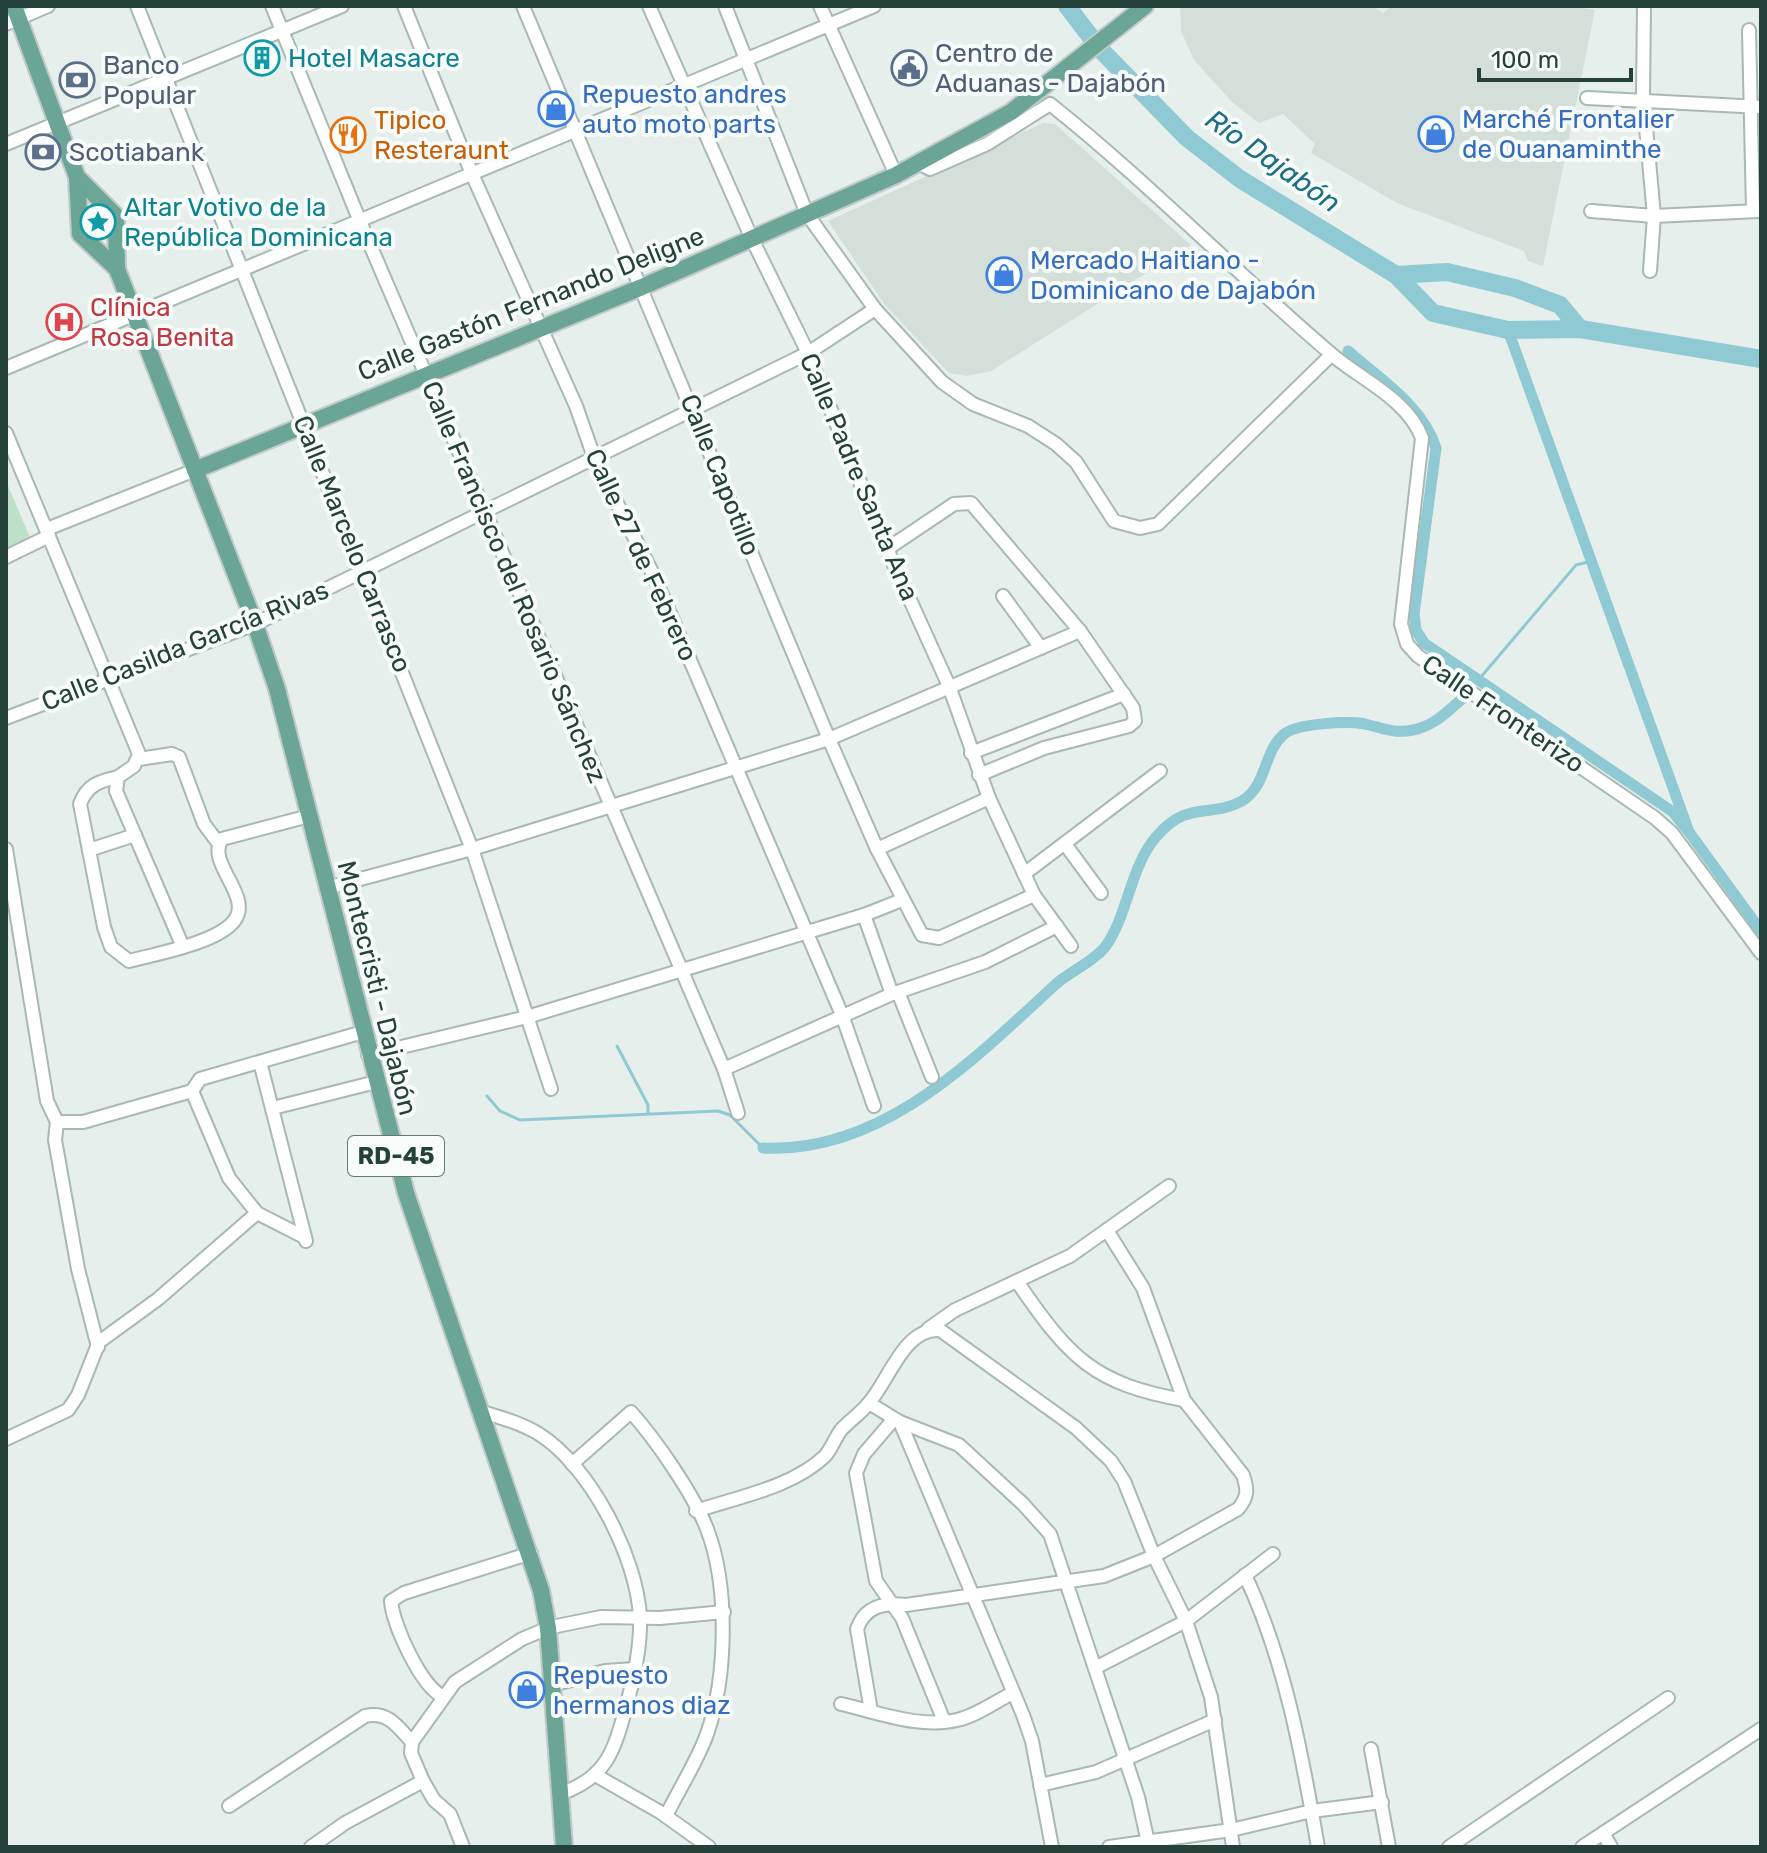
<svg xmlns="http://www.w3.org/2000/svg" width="1767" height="1853" font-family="Rubik,sans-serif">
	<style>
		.built { fill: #d4dfda }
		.green { fill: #bfe0c8 }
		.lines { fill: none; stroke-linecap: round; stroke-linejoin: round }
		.stream { stroke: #8ec9d4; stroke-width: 3 }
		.canal { stroke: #8ec9d4; stroke-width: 11 }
		.river { stroke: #8ec9d4; stroke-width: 18 }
		.minor-casing { stroke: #a8b8b2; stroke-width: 16 }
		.major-casing { stroke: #c2cac8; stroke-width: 20 }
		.minor { stroke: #fff; stroke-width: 12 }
		.major { stroke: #6aa596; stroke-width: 16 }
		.labels { text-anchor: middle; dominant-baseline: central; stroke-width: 8; stroke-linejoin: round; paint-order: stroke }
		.shield { fill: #f7fbf9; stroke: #637a73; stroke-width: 2 }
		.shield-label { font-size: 24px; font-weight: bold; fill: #24423a }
		.service-label { font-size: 26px; fill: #4e5e75; stroke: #f7fbf9; text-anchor: start }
		.culture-label { font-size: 26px; fill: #0d838f; stroke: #f7fbf9; text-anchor: start }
		.shop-label { font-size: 26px; fill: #366cbe; stroke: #f7fbf9; text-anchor: start }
		.food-label { font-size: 26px; fill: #c56008; stroke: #f7fbf9; text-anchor: start }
		.street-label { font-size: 26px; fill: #24423a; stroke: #f7fbf9 }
		.health-label { font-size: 26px; fill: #be3a42; stroke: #f7fbf9; text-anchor: start }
		.water-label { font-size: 28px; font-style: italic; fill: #1c6f80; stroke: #f7fbf9 }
	</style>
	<rect width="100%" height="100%" fill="#e6efeb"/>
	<!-- built -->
	<g class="built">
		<path d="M1180,6H1372L1383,13L1392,6H1572L1595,10L1543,266L1528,261L1524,251L1397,203L1311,153L1315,144L1283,114L1259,123L1232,102L1194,60L1181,31Z"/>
		<path d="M1043,123L1055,124L1191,245L991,371L967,376L949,373L885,305L828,221Z"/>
	</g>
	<!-- green -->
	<path class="green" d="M6,481L31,540L6,552Z"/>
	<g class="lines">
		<!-- stream -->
		<g class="stream">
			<path d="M1475,684L1576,565L1592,561"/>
			<path d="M617,1046L648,1105V1113"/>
			<path d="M487,1096L500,1111L520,1120L718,1111L730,1115L763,1148"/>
		</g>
		<!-- canal -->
		<g class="canal">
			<path d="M1508,330L1689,832L1761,931"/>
			<path d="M1348,351C1381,380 1423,406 1436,448L1414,614L1416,630L1424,643L1673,812L1689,832"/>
			<path d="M763,1148C883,1154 975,1058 1056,984C1071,971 1093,962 1105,947C1128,916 1130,867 1156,837C1188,799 1209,819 1242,801C1267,786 1263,753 1283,735C1295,723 1348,721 1365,724C1382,728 1394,734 1413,730C1434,726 1447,712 1463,698"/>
		</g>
		<!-- river -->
		<g class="river">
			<path d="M1067,6L1100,49L1187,138L1240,179L1396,275L1433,313L1508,330L1580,329L1761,359"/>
			<path d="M1396,275L1447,272L1515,288L1560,305L1580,329"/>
		</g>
		<defs>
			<g id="minor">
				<path d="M137,6L472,849L551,1089"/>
				<path d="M272,6L359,219L724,1069L738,1113"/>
				<path d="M404,6L472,174L576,406L595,460L654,576L842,1015L874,1106"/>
				<path d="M523,6L829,739L877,849L922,935L939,938L1034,895"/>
				<path d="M649,6L752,239L808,353L887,549L949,686L989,798L1034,895L1071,946"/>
				<path d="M725,6L807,214L875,309L942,382L973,404L1028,426L1056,444L1076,462L1114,521L1140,528L1158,524L1331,355"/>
				<path d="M820,6L896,175"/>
				<path d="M6,24L48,6"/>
				<path d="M1749,30L1753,211"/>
				<path d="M1587,98L1761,107"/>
				<path d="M6,144L342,6"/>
				<path d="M918,163L930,169L987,144L1050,104C1147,181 1234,271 1329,352C1359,379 1407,398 1422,438L1401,624L1407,644L1418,656L1655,818L1672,833L1761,953"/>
				<path d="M1591,211L1654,216L1643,94L1644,6"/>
				<path d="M1650,271L1654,216L1758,211"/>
				<path d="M6,368L874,6"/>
				<path d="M6,433L139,754L134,766L118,777L116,791L183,947"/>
				<path d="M47,529L195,470"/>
				<path d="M887,549L954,504L971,503L1080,631L1133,708L1135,721L1129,726L1044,748L979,775"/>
				<path d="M6,557L49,536"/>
				<path d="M1003,596L1041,648"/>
				<path d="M6,718L255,624L808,353L875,309"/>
				<path d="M971,753L1124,694"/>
				<path d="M139,759L172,754L179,757L204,824L219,844"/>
				<path d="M118,777C99,781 87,785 80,804L104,927L111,947L129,961C155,954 217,943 234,921C254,896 205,863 222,839L309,816"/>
				<path d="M1065,844L1101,893"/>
				<path d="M6,849L47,1101L57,1122L55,1140L78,1269L98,1347"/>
				<path d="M877,849L989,798"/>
				<path d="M89,850L135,835"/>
				<path d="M1024,874L1160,771"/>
				<path d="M327,888L472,849L829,739L1080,631"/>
				<path d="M864,915L892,994"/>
				<path d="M898,992L932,1077"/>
				<path d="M368,1055L527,1017L864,915L902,900"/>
				<path d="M260,1062L306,1241"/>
				<path d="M724,1069L892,994L985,962L1057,926"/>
				<path d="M192,1091L229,1178L257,1213L304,1237"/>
				<path d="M273,1108L376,1082"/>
				<path d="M57,1122H83L192,1091L200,1079L363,1032"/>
				<path d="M1018,1283C1069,1357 1093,1384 1184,1400"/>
				<path d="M928,1329L955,1310L1070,1256L1169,1186"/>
				<path d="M869,1403L900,1422L1023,1715L1032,1741L1052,1847"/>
				<path d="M482,1412C502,1418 521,1423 539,1434C590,1466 637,1557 640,1617C641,1646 634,1679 626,1707C614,1752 606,1778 560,1794"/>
				<path d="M894,1419L864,1454L856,1473L876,1581L902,1618L944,1721"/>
				<path d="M900,1422L959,1445L1023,1504L1050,1534L1138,1797L1149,1847"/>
				<path d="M6,1439L68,1410L78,1395L99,1342L158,1299L257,1213"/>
				<path d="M572,1464L631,1412C656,1440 694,1495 707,1529C729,1586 727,1677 707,1734C697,1762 679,1789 666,1816"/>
				<path d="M696,1511C738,1497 793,1487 825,1456C832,1448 835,1438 841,1430C849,1421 860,1414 868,1404C889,1381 904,1327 940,1330L1076,1428L1111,1461L1124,1481L1154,1556L1186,1621L1211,1697L1233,1847"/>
				<path d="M1245,1575C1285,1660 1302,1755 1318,1847"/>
				<path d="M547,1628L601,1617L660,1618L724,1612"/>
				<path d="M1095,1668L1186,1621L1273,1554"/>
				<path d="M552,1685L605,1671L635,1669"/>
				<path d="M442,1696C421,1686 393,1625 391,1601L404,1593L531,1553"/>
				<path d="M841,1704C877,1712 920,1729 957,1720C976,1716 996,1701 1013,1693"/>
				<path d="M871,1711L857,1629C865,1606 884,1602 906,1605L1104,1576L1154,1556L1238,1509C1248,1497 1248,1490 1243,1475L1184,1400L1143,1288L1108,1232"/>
				<path d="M1371,1749L1389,1847"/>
				<path d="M597,1776L660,1812L709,1847"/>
				<path d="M1040,1785L1096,1772L1215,1720"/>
				<path d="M229,1806L365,1716C388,1711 397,1726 412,1742"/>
				<path d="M1603,1833L1611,1847"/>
				<path d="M311,1847L345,1823L423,1781"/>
				<path d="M463,1847L450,1814L434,1800L423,1781L411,1753L412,1742L455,1682L522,1639L548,1628"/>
				<path d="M1109,1847L1231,1830L1312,1811L1382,1802"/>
				<path d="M1449,1847L1668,1698"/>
				<path d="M1582,1847L1761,1729"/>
			</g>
			<g id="major">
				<path d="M14,6L77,177L80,234L117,269L255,624L277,689L406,1193L541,1590L548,1628L564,1847"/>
				<path d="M77,177L116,216L117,269"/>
				<path d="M195,470L642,287L896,175L1011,112L1145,6"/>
			</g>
		</defs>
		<!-- minor casing -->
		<use href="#minor" class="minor-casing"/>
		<!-- major casing -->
		<use href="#major" class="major-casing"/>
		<!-- minor -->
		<use href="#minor" class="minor"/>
		<!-- major -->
		<use href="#major" class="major"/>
	</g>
	<!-- icons -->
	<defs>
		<symbol id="building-ring" viewBox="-11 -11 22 22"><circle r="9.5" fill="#f7fbf9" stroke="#0f9aa8" stroke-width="1.5"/><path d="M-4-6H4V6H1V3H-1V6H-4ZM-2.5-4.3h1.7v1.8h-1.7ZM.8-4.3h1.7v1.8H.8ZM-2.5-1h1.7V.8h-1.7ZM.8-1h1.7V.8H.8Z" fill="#0f9aa8"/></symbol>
		<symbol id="civic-ring" viewBox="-11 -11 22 22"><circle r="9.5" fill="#f7fbf9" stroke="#5c6f8a" stroke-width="1.5"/><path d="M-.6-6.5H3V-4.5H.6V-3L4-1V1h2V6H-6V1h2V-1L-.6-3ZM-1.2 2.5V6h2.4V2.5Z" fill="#5c6f8a"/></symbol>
		<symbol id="bank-ring" viewBox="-11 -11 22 22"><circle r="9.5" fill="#f7fbf9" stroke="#5c6f8a" stroke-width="1.5"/><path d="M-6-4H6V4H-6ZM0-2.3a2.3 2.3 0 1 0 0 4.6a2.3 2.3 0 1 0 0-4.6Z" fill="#5c6f8a"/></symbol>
		<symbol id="shop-ring" viewBox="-11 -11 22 22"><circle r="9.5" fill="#f7fbf9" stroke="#3f7fe0" stroke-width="1.5"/><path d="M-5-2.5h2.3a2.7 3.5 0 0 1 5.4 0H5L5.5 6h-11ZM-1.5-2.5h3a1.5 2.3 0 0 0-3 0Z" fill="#3f7fe0"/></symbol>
		<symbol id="restaurant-ring" viewBox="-11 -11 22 22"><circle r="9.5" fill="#f7fbf9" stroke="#e8710a" stroke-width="1.5"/><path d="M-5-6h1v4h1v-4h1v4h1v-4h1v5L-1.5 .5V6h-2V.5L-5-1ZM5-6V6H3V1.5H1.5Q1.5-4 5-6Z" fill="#e8710a"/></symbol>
		<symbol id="sight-ring" viewBox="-11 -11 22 22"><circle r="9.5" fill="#f7fbf9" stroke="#0f9aa8" stroke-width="1.5"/><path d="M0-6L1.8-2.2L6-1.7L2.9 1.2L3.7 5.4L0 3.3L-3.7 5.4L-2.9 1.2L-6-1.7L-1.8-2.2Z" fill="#0f9aa8"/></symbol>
		<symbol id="hospital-ring" viewBox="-11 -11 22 22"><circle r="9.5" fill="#f7fbf9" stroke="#e0444e" stroke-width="1.5"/><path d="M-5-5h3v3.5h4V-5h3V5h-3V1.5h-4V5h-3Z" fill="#e0444e"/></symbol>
	</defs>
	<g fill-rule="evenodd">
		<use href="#building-ring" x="242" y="38" width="40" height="40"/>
		<use href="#civic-ring" x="889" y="48" width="40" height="40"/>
		<use href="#bank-ring" x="57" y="60" width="40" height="40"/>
		<use href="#shop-ring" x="536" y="89" width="40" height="40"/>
		<use href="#shop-ring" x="1416" y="114" width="40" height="40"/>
		<use href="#restaurant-ring" x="328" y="115" width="40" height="40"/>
		<use href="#bank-ring" x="23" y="132" width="40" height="40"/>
		<use href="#sight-ring" x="78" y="202" width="40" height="40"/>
		<use href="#shop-ring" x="984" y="255" width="40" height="40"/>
		<use href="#hospital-ring" x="44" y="302" width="40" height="40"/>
		<use href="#shop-ring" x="507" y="1670" width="40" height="40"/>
	</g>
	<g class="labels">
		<!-- shield labels -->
		<rect class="shield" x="348" y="1136" width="96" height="40" rx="6"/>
		<g class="shield-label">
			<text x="396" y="1156">RD-45</text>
		</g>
		<!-- service labels -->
		<g class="service-label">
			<text x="935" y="53">Centro de<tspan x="935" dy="30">Aduanas - Dajabón</tspan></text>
			<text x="103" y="65">Banco<tspan x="103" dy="30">Popular</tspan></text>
			<text x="69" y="152">Scotiabank</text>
		</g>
		<!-- culture labels -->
		<g class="culture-label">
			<text x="288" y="58">Hotel Masacre</text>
			<text x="124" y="207">Altar Votivo de la<tspan x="124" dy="30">República Dominicana</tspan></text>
		</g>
		<!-- shop labels -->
		<g class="shop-label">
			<text x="582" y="94">Repuesto andres<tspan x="582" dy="30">auto moto parts</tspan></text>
			<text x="1462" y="119">Marché Frontalier<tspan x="1462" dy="30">de Ouanaminthe</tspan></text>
			<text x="1030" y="260">Mercado Haitiano -<tspan x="1030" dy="30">Dominicano de Dajabón</tspan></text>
			<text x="553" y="1675">Repuesto<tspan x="553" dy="30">hermanos diaz</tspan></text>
		</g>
		<!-- food labels -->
		<g class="food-label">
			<text x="374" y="120">Tipico<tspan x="374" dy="30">Resteraunt</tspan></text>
		</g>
		<!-- street labels -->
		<g class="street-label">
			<text transform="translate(531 304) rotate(-22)">Calle Gastón Fernando Deligne</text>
			<text transform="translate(720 475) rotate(68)">Calle Capotillo</text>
			<text transform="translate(859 477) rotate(67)">Calle Padre Santa Ana</text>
			<text transform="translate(352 544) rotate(68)">Calle Marcelo Carrasco</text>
			<text transform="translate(641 555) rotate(65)">Calle 27 de Febrero</text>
			<text transform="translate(514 582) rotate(67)">Calle Francisco del Rosario Sánchez</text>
			<text transform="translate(185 646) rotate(-22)">Calle Casilda García Rivas</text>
			<text transform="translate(1503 714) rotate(34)">Calle Fronterizo</text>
			<text transform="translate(377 988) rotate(76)">Montecristi - Dajabón</text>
		</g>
		<!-- health labels -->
		<g class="health-label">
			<text x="90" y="307">Clínica<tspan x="90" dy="30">Rosa Benita</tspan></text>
		</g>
		<!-- water labels -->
		<g class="water-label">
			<text transform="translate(1273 161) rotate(35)">Río Dajabón</text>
		</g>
	</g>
	<!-- border -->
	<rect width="1767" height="1853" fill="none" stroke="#24423a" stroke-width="16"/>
	<!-- scale -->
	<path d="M1479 68v12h152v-12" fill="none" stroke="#24423a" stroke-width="4"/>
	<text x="1491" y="68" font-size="24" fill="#24423a" stroke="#f7fbf9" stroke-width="6" paint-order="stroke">100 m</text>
</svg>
